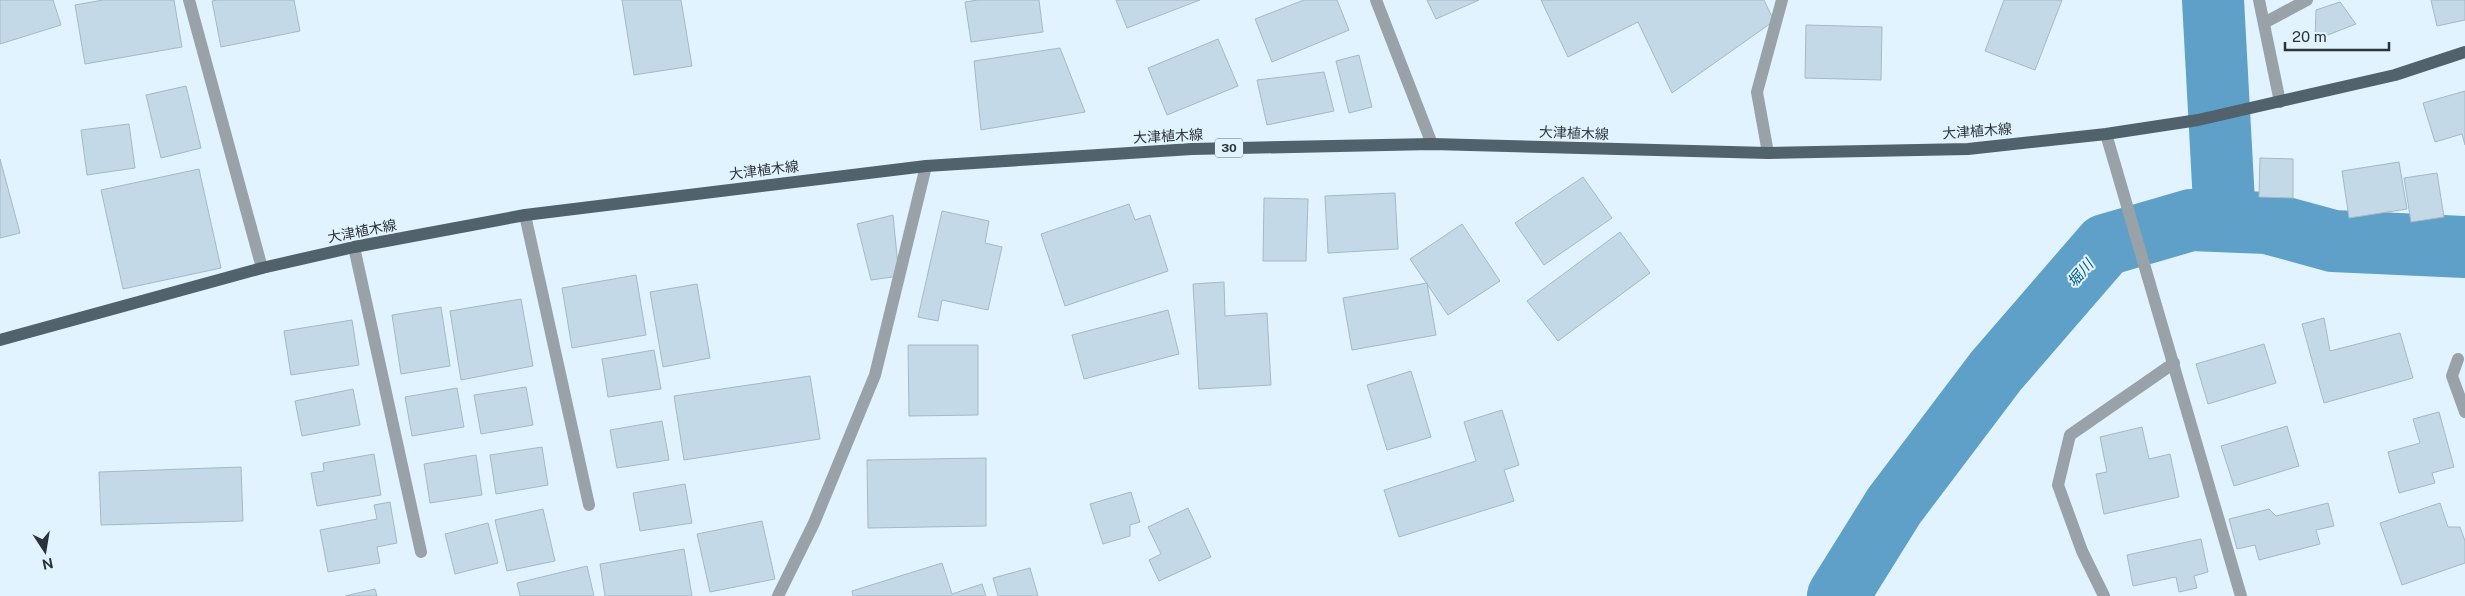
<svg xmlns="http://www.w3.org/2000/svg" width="2465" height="596" font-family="'Public Sans','Noto Sans JP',sans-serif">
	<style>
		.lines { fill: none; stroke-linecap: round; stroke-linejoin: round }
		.stream { stroke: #5ea0c7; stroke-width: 10 }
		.river { stroke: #5ea0c7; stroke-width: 62 }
		.building { fill: #c3d9e7; stroke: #a4b9c7 }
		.minor { stroke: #99a2a8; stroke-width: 12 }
		.primary { stroke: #52626d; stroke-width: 12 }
		.labels { text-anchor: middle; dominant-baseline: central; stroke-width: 4; stroke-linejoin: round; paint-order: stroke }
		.shield { fill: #e1f3ff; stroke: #626d74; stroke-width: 1 }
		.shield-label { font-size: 12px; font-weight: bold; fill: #2b3339 }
		.street-label { font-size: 14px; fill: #2b3339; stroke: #e1f3ff }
		.water-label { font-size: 15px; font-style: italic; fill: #005a80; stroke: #e1f3ff }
	</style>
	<rect width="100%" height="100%" fill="#e1f3ff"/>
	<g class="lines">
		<!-- stream -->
		<path class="stream" d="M2213,1L2217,0"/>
		<!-- river -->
		<g class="river">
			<path d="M2213,0L2225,221"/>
			<path d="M1838,596L1894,506L1996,371L2105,245L2191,220L2267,223L2333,241L2465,247"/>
		</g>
	</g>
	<!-- building -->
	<g class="building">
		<path d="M0,0H53L61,25L0,44Z"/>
		<path d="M103,0H174L182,47L85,64L75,5Z"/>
		<path d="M217,0H294L300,31L221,47L212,1Z"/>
		<path d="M622,0H681L692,66L634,75Z"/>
		<path d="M978,0H1039L1043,32L971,42L965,2Z"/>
		<path d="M1116,0H1200L1127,28Z"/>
		<path d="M1304,0H1337L1349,30L1272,62L1255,19Z"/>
		<path d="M1427,0H1479L1436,19Z"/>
		<path d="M1541,0H1764L1774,21L1672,93L1638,22L1568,57Z"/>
		<path d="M2004,0H2062L2035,70L1985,51Z"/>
		<path d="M2431,0H2465V20L2437,26Z"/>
		<path d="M2340,2L2356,24L2315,40L2316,10Z"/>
		<path d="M1806,25L1882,27L1881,80L1805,78Z"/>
		<path d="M1218,39L1238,86L1167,115L1148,68Z"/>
		<path d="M1060,48L1085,112L981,130L974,61Z"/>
		<path d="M1359,55L1372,107L1349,113L1336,61Z"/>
		<path d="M1324,72L1334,111L1267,125L1257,80Z"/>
		<path d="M186,86L201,148L161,158L146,95Z"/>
		<path d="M2465,91V145L2462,134L2435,142L2423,103Z"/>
		<path d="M129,124L135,168L87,175L81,130Z"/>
		<path d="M2260,158L2293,159V198L2259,197Z"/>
		<path d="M0,159L20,233L0,238Z"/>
		<path d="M2399,162L2407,209L2349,218L2342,171Z"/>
		<path d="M199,169L221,268L123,289L101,190Z"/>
		<path d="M2437,173L2444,217L2411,222L2404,178Z"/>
		<path d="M1583,177L1612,218L1544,265L1515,223Z"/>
		<path d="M1395,193L1398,249L1328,253L1325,196Z"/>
		<path d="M1264,198L1308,199L1306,261H1263Z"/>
		<path d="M1129,204L1135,220L1150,215L1168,271L1065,306L1041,234Z"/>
		<path d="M942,211L989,221L985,243L1002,247L988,310L942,300L938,321L918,317Z"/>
		<path d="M893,215L899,276L871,280L857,224Z"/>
		<path d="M1462,224L1500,281L1448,315L1410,259Z"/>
		<path d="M1620,232L1650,273L1558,341L1527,301Z"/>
		<path d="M636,275L646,335L572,348L562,288Z"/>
		<path d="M1224,282L1225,316L1267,313L1271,385L1199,389L1193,284Z"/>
		<path d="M1427,283L1436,335L1352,350L1343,298Z"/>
		<path d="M697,284L710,358L663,367L650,292Z"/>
		<path d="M521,299L533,366L461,380L450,311Z"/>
		<path d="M441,307L450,366L401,374L392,315Z"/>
		<path d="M1168,310L1179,354L1084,379L1072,335Z"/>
		<path d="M2324,318L2330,351L2400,333L2413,378L2324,403L2302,324Z"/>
		<path d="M352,320L359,365L291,375L284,331Z"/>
		<path d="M2264,344L2276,383L2208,404L2196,364Z"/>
		<path d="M908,345H978V415L909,416Z"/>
		<path d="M654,350L661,389L608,397L602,359Z"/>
		<path d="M1411,371L1431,437L1387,450L1367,385Z"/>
		<path d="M810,376L820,439L684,460L674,396Z"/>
		<path d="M526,387L533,425L481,434L474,395Z"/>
		<path d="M457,388L464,427L412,436L405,397Z"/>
		<path d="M353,389L360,425L302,436L295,401Z"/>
		<path d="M1502,410L1519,465L1504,470L1514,501L1399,537L1384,490L1476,461L1464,422Z"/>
		<path d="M2439,412L2454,467L2432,473L2435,483L2399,493L2388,452L2420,443L2413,419Z"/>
		<path d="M662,421L669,460L617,468L610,430Z"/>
		<path d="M2287,426L2299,466L2234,486L2221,446Z"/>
		<path d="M2142,427L2149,459L2170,454L2179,497L2104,514L2096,474L2107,472L2100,437Z"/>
		<path d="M542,447L548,485L496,494L490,455Z"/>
		<path d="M374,454L381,495L317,506L311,473L324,471L323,463Z"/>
		<path d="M476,455L482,495L430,503L424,464Z"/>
		<path d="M986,458V526L868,528L867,460Z"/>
		<path d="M241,467L243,521L101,525L99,472Z"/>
		<path d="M685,484L692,523L640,531L633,493Z"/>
		<path d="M1131,492L1140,522L1130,525V536L1103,544L1090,504Z"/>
		<path d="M390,502L397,543L377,547L380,563L328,572L320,530L377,519L374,505Z"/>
		<path d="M2328,503L2334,526L2316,530L2320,544L2259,560L2255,545L2237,549L2229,519L2269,509L2276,516Z"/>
		<path d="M2440,503L2448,527H2460L2465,541V563L2402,585L2380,523Z"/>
		<path d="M1188,508L1211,557L1159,581L1149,560L1161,554L1148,527Z"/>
		<path d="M543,509L555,561L507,571L495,520Z"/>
		<path d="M762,521L775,579L710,592L697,534Z"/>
		<path d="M488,523L498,563L455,574L445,534Z"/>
		<path d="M2201,539L2208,572L2194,576L2197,588L2179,592L2176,577L2133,586L2127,555Z"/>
		<path d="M684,549L692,596H605L600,564Z"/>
		<path d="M942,563L952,594L982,584L986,596H853L852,591Z"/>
		<path d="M587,566L594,596H520L517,583Z"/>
		<path d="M1030,568L1038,596H998L993,578Z"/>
		<path d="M375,589L377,596H345Z"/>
	</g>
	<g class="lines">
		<!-- minor -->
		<g class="minor">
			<path d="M189,0L262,268"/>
			<path d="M1376,0L1432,144"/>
			<path d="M2259,0L2280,102"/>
			<path d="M2264,23L2307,0"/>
			<path d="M2106,134L2241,596"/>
			<path d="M1768,153L1757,92L1782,0"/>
			<path d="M525,215L589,505"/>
			<path d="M354,247L421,552"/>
			<path d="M2458,359L2452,376L2465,412"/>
			<path d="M778,596L814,523L875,375L926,166"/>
			<path d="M2104,596L2082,551L2058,485L2070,435L2174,363"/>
		</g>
		<!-- primary -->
		<path class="primary" d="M0,340L262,268L354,247L525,215L926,166L1192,149L1432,144L1768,153L1968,149L2106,134L2198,120L2395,75L2465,52"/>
	</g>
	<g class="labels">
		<!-- shield labels -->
		<rect class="shield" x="1215" y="138.5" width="28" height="19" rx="4"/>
		<g class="shield-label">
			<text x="1229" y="148">30</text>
		</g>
		<!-- street labels -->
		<g class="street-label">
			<text transform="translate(1977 131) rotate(-4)">大津植木線</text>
			<text transform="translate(1574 133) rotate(2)">大津植木線</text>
			<text transform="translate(1168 136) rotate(-3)">大津植木線</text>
			<text transform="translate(764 170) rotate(-7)">大津植木線</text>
			<text transform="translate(362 231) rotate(-11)">大津植木線</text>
		</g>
		<!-- water labels -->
		<g class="water-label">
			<text transform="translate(2080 273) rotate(-49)">堀川</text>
		</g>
	</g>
	<!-- north arrow -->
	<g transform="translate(45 551) rotate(168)" stroke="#e1f3ff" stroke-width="4" paint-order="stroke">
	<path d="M0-4L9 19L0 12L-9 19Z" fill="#2b3339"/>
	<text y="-8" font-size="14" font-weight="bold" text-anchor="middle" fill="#2b3339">N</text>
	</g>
	<!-- scale -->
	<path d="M2285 42v8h104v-8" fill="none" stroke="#2b3339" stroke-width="2.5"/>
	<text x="2292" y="42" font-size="15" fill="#2b3339" stroke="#e1f3ff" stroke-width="4" paint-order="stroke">20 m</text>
</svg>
